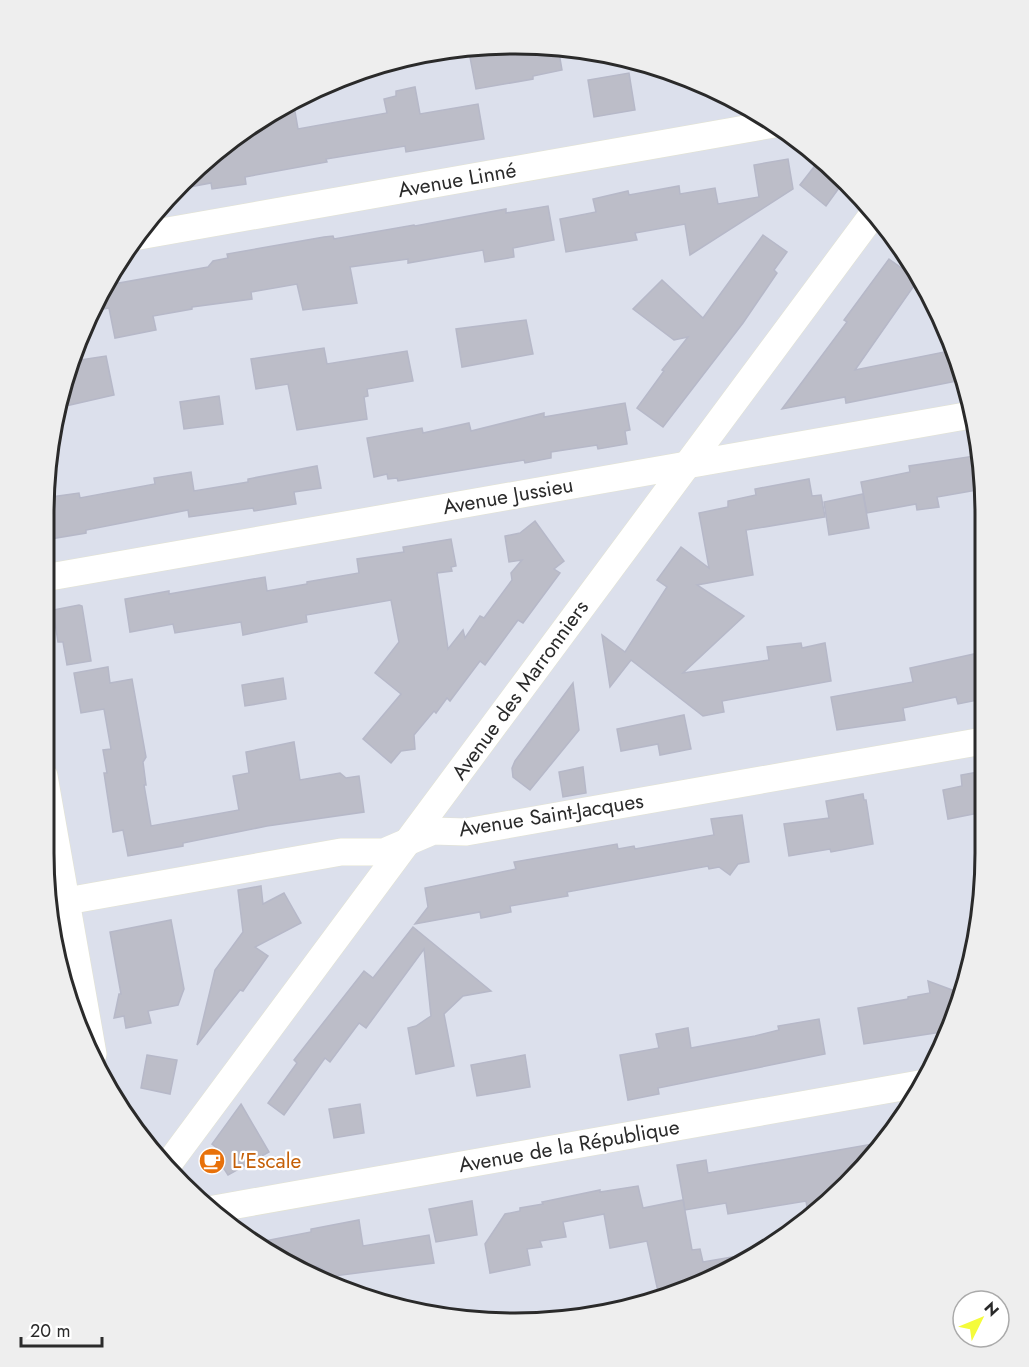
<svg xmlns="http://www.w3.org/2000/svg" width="1029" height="1367" font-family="Jost,sans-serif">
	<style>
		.building { fill: #bcbdc8; stroke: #b6b8c8; stroke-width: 1.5 }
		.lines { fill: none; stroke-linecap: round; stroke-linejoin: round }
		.minor-casing { stroke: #e3e3d1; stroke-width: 28 }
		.minor { stroke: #fff; stroke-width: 27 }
		.labels { text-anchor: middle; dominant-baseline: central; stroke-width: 4.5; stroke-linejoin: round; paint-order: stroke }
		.street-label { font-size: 21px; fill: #2a2a2a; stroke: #fff }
		.food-label { font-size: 21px; fill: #c56008; stroke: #fff; text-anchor: start }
		.rim { fill: none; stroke: #2a2a2a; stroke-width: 3 }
	</style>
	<rect width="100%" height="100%" fill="#dce0ec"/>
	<!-- building -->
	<g class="building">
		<path d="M527,46L558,47L562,70L533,76V79L476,89L470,57Z"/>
		<path d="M629,73L635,110L594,117L588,80Z"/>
		<path d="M415,87L420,114L478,104L484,139L406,152L405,146L326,159L327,162L245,177L246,184L212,189L211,183L184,188L228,141L293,100L298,129L387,113L384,99L396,96V91Z"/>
		<path d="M821,158L844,181L826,206L800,185Z"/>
		<path d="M788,159L793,189L690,255L685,224L635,233L637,240L566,252L560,219L596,212L593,199L628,191L629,195L679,186L680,194L715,188L718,204L759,197L754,165Z"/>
		<path d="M548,206L554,240L513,248L514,257L485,262L483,250L408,263V259L350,267L357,303L303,310L297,284L251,292L252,299L192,307V309L153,316L156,330L115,338L109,308L97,310L108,285L208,267L213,261L228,258L227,254L324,237L333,236L334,239L414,225L415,226L506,209V213Z"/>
		<path d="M763,235L787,252L774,270L777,273L743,323L663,427L637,408L664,371L662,370L688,337L674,340L633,309L662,280L703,318Z"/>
		<path d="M889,259L918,280L855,370L954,350L962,380L846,403L845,397L782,409L847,322L844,320Z"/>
		<path d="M526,320L533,354L462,367L456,329Z"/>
		<path d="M324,348L327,364L407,351L413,381L367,389L368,396L364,397L367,419L297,430L288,384L256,389L251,359Z"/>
		<path d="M106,356L114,395L57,408L59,393L74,361Z"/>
		<path d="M219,396L223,424L184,429L180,402Z"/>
		<path d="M625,403L630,430L625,431L627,444L598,449L597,445L551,452V458L525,463L524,460L398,481L397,478L388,479L387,474L374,477L367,438L422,428L423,433L469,423L471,431L544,413V417Z"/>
		<path d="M981,455L982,489L937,497L939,507L917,510L916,504L867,513L861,482L910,472L909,466Z"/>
		<path d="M317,466L321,488L294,492L296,504L254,511L253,508L189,517L188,510L86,530V533L44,540V498L79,493L80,498L155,484L154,478L191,472L194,491L248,482V479Z"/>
		<path d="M809,479L812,496L821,495L825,517L746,530L753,575L697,585L744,616L683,673L769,660L767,647L801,643L802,648L825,643L831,681L722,701L724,712L703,716L631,660L610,687L602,635L625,652L667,587L657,580L681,547L709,568L699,513L728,507V501L756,495L755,489Z"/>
		<path d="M863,494L869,528L829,535L824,502Z"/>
		<path d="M535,521L564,561L554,569L560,573L523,623L518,620L485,665L480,661L450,701L447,698L436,713L434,711L414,735L415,749L401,751L391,763L363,739L401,694L375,673L399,642L391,600L306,615L307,622L243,635L241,622L175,633L173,624L130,632L125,599L169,591V594L265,577L267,591L307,584V582L359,573L357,559L404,552L403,547L451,539L456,566L451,567L452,571L437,573L448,649L463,630L465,638L480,616L484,618L512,580L511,573L522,560L509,562L505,536L520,533Z"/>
		<path d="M79,605L82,606L91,661L67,665L63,642H58L53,610Z"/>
		<path d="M983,652V699L958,704L956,697L903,708L905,720L837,730L831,697L913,682L910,668Z"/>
		<path d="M108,667L110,683L132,679L146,757L143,762L146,785H144L151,826L239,810L233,776L249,773L246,752L294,742L300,780L340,773L346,778L359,776L364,812L267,826L183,843V846L128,856L123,830L113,832L104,773H107L103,750L111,749L104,709L81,713L74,673Z"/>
		<path d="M283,678L286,699L245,706L242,685Z"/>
		<path d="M573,683L579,730L530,790L513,777L512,768L515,761Z"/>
		<path d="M684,715L691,749L660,755L658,744L621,751L617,729Z"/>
		<path d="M583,767L586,793L563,797L559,772Z"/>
		<path d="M984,771V812L948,819L943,790L962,786L961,775Z"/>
		<path d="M863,794L864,800H866L873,844L831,852L830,849L789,856L784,824L829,818L826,801Z"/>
		<path d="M742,815L749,862L738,864L730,875L719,867L709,869L708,866L567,892L568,896L510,906L511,912L481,918L480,912L415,924L428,907L425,888L516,869L514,862L617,844L618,849L634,846L635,849L714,835L711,819Z"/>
		<path d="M261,886L263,904L284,893L301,923L255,947L268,956L243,991L240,990L197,1045L215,970L243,932L238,890Z"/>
		<path d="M171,920L184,989L178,1005L148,1011L151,1023L126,1028L124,1016L114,1018L119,994H121L110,932Z"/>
		<path d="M413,927L491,991L463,996L444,1014L454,1066L416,1074L408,1028L416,1026L431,1016L424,949L366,1028L359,1023L330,1062L325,1058L284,1115L268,1103L297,1063L294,1060L364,971L373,978Z"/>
		<path d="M928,981L963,994L961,1004L948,1031L864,1044L858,1008L908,999V997L930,993Z"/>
		<path d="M819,1019L825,1054L658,1088L659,1094L628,1100L620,1055L659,1048L656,1034L688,1028L691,1048L755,1036L779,1030L778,1026Z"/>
		<path d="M147,1055L177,1060L170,1094L141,1088Z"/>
		<path d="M525,1055L530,1087L477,1096L471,1065Z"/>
		<path d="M241,1104L269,1152L228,1175L219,1161L218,1149L212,1144Z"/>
		<path d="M360,1104L364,1133L334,1138L329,1109Z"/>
		<path d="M884,1142L869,1163L809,1218L806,1201L728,1214L726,1203L685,1210L677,1165L706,1160L708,1173Z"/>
		<path d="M638,1186L643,1208L683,1200L692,1250L700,1249L703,1262L749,1254L750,1256L694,1288L659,1296L647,1241L610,1248L604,1214L563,1222L566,1237L540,1241L542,1247L527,1249L530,1265L490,1273L485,1244L505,1214L520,1211V1208L543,1204L542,1202L600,1190V1192Z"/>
		<path d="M472,1201L477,1235L436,1242L429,1209Z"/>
		<path d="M359,1220L363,1246L429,1235L434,1263L334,1276L317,1266L298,1269L260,1242L311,1232V1229Z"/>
	</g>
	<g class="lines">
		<defs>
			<g id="minor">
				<path d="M139,236L774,124"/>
				<path d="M44,578L971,415"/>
				<path d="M44,776L93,1054"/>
				<path d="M50,904L341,852H384L433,831L466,832L983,741"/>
				<path d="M167,1166L874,213"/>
				<path d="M214,1209L925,1083"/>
			</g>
		</defs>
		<!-- minor casing -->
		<use href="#minor" class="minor-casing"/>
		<!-- minor -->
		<use href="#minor" class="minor"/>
	</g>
	<!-- icons -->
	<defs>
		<symbol id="cafe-disc" viewBox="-11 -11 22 22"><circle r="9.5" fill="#e8710a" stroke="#fff"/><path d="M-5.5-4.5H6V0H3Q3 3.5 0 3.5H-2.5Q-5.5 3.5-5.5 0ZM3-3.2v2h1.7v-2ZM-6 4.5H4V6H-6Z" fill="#fff"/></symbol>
	</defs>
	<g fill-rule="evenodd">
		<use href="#cafe-disc" x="197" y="1146" width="30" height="30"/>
	</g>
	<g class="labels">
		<!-- street labels -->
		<g class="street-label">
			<text transform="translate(457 180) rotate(-10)">Avenue Linné</text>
			<text transform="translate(508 496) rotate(-10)">Avenue Jussieu</text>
			<text transform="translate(520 690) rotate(-54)">Avenue des Marronniers</text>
			<text transform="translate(551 815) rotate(-9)">Avenue Saint-Jacques</text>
			<text transform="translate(569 1146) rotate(-10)">Avenue de la République</text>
		</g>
		<!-- food labels -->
		<g class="food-label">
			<text x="232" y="1161">L'Escale</text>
		</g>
	</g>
	<!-- crop -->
	<path d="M0 0H1029V1367H0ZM514 54H515A460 460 0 0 1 975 514V853A460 460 0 0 1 515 1313H514A460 460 0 0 1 54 853V514A460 460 0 0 1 514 54Z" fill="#eee" fill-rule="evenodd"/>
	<path class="rim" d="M514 54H515A460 460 0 0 1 975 514V853A460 460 0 0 1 515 1313H514A460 460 0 0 1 54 853V514A460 460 0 0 1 514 54Z"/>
	<!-- north arrow -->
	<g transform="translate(981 1319) rotate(47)"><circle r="28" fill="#ffffff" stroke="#aaaaaa" stroke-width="1.5"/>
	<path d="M0-4.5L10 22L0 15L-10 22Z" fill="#f4fb3b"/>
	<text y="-9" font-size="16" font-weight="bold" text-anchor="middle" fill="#2a2a2a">N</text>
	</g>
	<!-- scale -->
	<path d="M21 1337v9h81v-9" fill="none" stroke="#2a2a2a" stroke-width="3"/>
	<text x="30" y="1337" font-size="18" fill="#2a2a2a" stroke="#ffffff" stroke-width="4.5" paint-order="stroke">20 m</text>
</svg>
